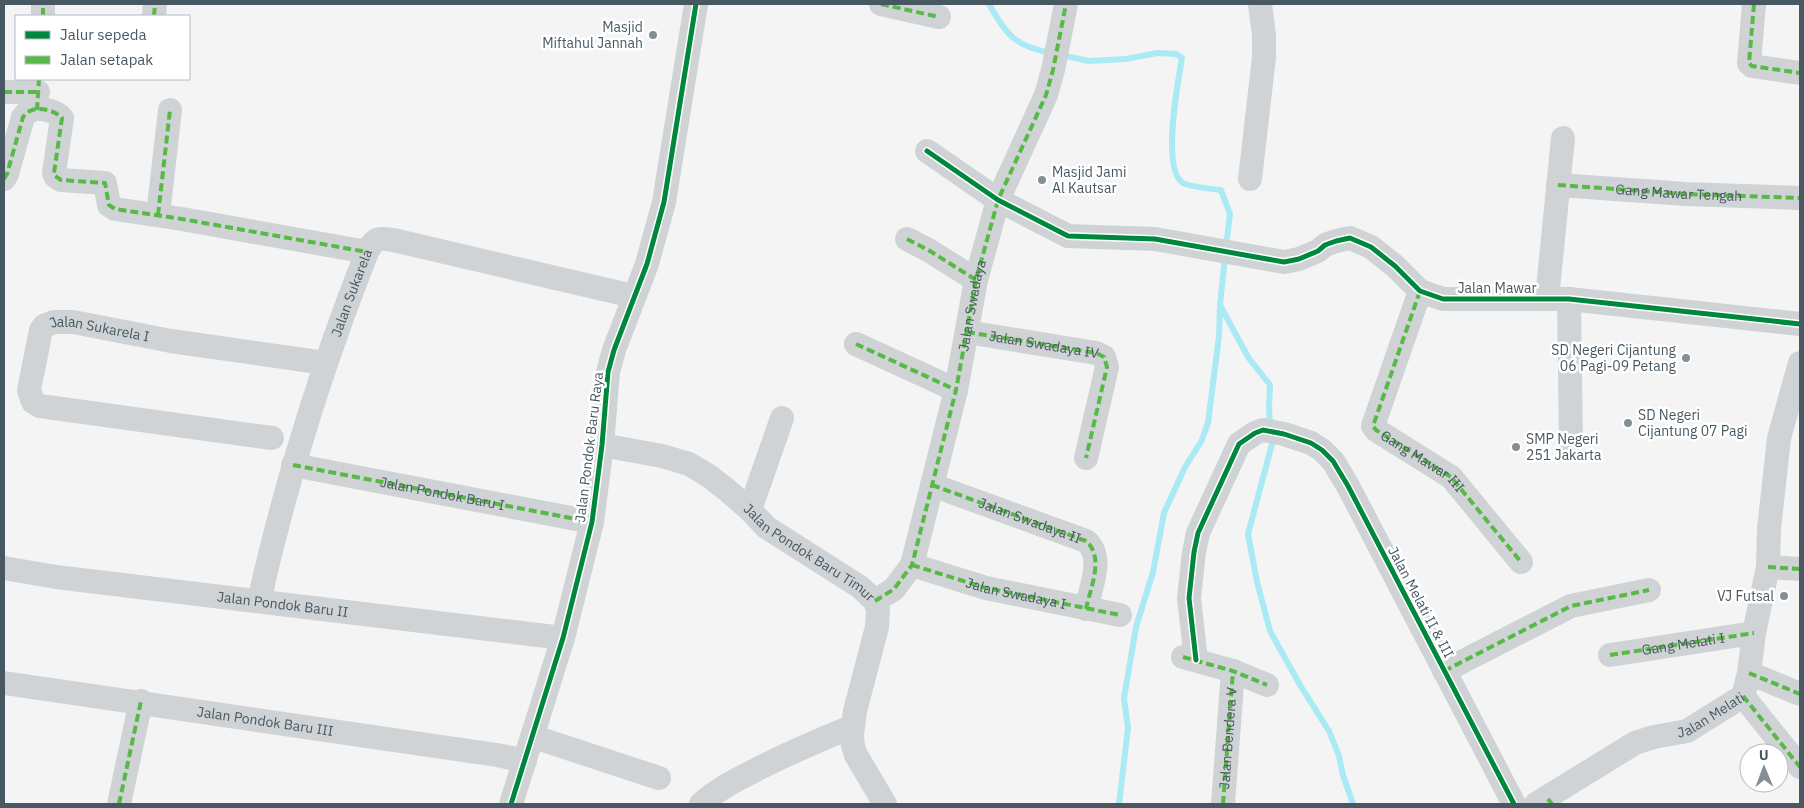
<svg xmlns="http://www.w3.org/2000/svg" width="1804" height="808" font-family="'IBM Plex Sans',sans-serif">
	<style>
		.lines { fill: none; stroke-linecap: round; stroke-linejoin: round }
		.stream { stroke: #a9eaf5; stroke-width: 6 }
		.street { stroke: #cfd3d5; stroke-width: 24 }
		.quiet { stroke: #58b947; stroke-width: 4; stroke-dasharray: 8 4; stroke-linecap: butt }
		.cycleway-casing { stroke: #fff; stroke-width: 8 }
		.cycleway { stroke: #00873e; stroke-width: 5 }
		.poi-dot { fill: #848f95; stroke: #fff; stroke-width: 2 }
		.labels { text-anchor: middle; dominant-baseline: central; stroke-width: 5; stroke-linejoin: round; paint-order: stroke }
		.poi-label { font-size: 14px; fill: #485862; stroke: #fff; text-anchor: end }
		.street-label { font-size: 14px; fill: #485862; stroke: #fff }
	</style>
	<rect width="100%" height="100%" fill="#f4f4f4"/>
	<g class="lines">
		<!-- stream -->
		<g class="stream">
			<path d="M989,4C1007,35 1014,46 1051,53"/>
			<path d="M1061,55L1089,61L1126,59L1157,53L1176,54L1182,58C1178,82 1161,169 1183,183C1190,187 1213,189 1221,190L1230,214L1226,247"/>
			<path d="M1225,257L1220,305L1248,357L1270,385L1269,407L1270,426"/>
			<path d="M1271,436L1272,444L1248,534L1257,582L1270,631L1300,685L1329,731L1339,756L1343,775L1353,804"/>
			<path d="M1119,804L1128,728L1124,698L1136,627L1153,572L1164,513L1185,467L1201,442L1208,423L1219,336L1220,307"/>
		</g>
		<!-- street -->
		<g class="street">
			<path d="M881,4L939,17"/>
			<path d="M1754,4L1749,63L1752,66L1800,73"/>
			<path d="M43,16V4"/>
			<path d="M154,16L155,4"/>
			<path d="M4,92H38"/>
			<path d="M927,151L998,200L1068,236L1155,239L1284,262L1299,259L1318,251L1325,245L1336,241L1350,238L1371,247L1395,266L1420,291L1443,299H1569L1800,324"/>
			<path d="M4,179L7,174L23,117C25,115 27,112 30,111C39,106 56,111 62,118L54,173L55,176L61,180L105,183L109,205L115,209L182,219L367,252"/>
			<path d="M1250,179L1264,57V35L1260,4"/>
			<path id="s1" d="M1558,185L1686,194L1800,198"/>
			<path d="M158,215L170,110"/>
			<path d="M907,239L930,251L976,280"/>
			<path d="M1420,291L1373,426L1376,430L1451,477L1521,562"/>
			<path d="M1547,299L1563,138"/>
			<path d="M1569,299L1571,444"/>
			<path id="s2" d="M967,332L1096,353L1104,357L1107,367L1086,458"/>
			<path d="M856,344L956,390"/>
			<path id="s3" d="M272,438L40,406L33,402L29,390L41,330L44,326L54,322H73L171,341L325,363"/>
			<path id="s4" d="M602,445L662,456L689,464L709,476L727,490L750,510L766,527L860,587L875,601L878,610L877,627L855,711L852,735L853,746L856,755L885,804"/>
			<path d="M293,465L592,522"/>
			<path d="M932,485L1086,541C1105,557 1090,589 1086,609"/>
			<path d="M750,510L782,418"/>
			<path d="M912,565L986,588L1120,615"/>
			<path d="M1768,567L1800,569"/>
			<path id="s5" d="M4,568L56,577L563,638"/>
			<path id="s6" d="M259,601C286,481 322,366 367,252C375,237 378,238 393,240L633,296"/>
			<path d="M875,601L894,589L912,565L956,390L976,280L998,200L1046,95L1053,70L1066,4"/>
			<path d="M1610,655L1754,633"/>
			<path d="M1183,657L1233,671L1267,685"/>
			<path d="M1196,660L1189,598L1194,552L1198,533L1239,444L1255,433L1263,430L1284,434L1311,443L1322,450L1333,461L1348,486L1514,804"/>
			<path d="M1444,671L1571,606L1649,590"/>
			<path d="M1749,673L1800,694"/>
			<path id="s7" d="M4,683L497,755L525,761"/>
			<path d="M1743,696L1800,767"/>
			<path d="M534,737L659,778"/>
			<path d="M119,804L141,701"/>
			<path d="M511,804L563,638L592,522L602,445L608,372L614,350L647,264L664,202L696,4"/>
			<path d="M701,804C715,791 732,782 750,773C783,755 818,741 853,726"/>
			<path id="s8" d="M1223,804L1233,671"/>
			<path id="s9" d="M1536,804L1635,743L1654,737L1687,731L1743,696L1749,673L1754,633L1768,567L1769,529L1779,438L1800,363"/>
		</g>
		<!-- quiet -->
		<g class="quiet">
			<path d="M881,4L939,17"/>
			<path d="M1754,4L1749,63L1752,66L1800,73"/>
			<path d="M43,16V4"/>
			<path d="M154,16L155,4"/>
			<path d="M4,92H38"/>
			<path d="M37,110L39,79"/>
			<path d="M4,179L7,174L23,117C25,115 27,112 30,111C39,106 56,111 62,118L54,173L55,176L61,180L105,183L109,205L115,209L182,219L367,252"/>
			<path d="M1558,185L1686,194L1800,198"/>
			<path d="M158,215L170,110"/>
			<path d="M907,239L930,251L976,280"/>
			<path id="s10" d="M1420,291L1373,426L1376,430L1451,477L1521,562"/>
			<path d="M967,332L1096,353L1104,357L1107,367L1086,458"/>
			<path d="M856,344L956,390"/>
			<path id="s11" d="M293,465L592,522"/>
			<path id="s12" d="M932,485L1086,541C1105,557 1090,589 1086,609"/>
			<path id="s13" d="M912,565L986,588L1120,615"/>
			<path d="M1768,567L1800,569"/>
			<path id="s14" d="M875,601L894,589L912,565L956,390L976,280L998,200L1046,95L1053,70L1066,4"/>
			<path id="s15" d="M1610,655L1754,633"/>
			<path d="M1183,657L1233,671L1267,685"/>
			<path d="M1444,671L1571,606L1649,590"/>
			<path d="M1749,673L1800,694"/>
			<path d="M1743,696L1800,767"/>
			<path d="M1548,799L1552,804"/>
			<path d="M119,804L141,701"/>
			<path d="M1223,804L1233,671"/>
		</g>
		<defs>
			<g id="cycleway">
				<path d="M927,151L998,200L1068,236L1155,239L1284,262L1299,259L1318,251L1325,245L1336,241L1350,238L1371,247L1395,266L1420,291L1443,299H1569L1800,324"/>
				<path d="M1196,660L1189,598L1194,552L1198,533L1239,444L1255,433L1263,430L1284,434L1311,443L1322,450L1333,461L1348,486L1514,804"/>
				<path d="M511,804L563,638L592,522L602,445L608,372L614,350L647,264L664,202L696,4"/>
			</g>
		</defs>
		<!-- cycleway casing -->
		<use href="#cycleway" class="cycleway-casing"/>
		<!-- cycleway -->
		<use href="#cycleway" class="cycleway"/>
	</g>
	<!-- markers -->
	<g class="poi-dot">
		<circle cx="653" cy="35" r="5"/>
		<circle cx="1042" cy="180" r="5"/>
		<circle cx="1686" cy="358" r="5"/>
		<circle cx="1628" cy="423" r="5"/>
		<circle cx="1516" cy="447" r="5"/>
		<circle cx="1784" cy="596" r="5"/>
	</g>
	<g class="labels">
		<!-- poi labels -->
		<g class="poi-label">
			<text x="643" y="27">Masjid<tspan x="643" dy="16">Miftahul Jannah</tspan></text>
			<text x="1052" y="172" text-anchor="start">Masjid Jami<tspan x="1052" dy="16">Al Kautsar</tspan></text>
			<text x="1676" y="350">SD Negeri Cijantung<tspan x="1676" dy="16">06 Pagi-09 Petang</tspan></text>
			<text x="1638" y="415" text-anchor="start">SD Negeri<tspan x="1638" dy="16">Cijantung 07 Pagi</tspan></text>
			<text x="1526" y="439" text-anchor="start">SMP Negeri<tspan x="1526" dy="16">251 Jakarta</tspan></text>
			<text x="1774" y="596">VJ Futsal</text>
		</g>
		<!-- street labels -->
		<g class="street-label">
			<text stroke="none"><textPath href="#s1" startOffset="121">Gang Mawar Tengah</textPath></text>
			<text x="1497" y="288">Jalan Mawar</text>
			<text stroke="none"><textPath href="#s6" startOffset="322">Jalan Sukarela</textPath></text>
			<text stroke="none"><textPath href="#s14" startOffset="319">Jalan Swadaya</textPath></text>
			<text stroke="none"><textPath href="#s3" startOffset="378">Jalan Sukarela I</textPath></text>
			<text stroke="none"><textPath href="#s2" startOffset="78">Jalan Swadaya IV</textPath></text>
			<text transform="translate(589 447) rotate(-83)">Jalan Pondok Baru Raya</text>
			<text stroke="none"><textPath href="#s10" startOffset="204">Gang Mawar III</textPath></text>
			<text stroke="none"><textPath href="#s11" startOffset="152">Jalan Pondok Baru I</textPath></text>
			<text stroke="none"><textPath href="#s12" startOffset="104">Jalan Swadaya II</textPath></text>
			<text stroke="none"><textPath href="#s4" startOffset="239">Jalan Pondok Baru Timur</textPath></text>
			<text stroke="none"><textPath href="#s13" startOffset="108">Jalan Swadaya I</textPath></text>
			<text transform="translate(1421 602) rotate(62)">Jalan Melati II &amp; III</text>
			<text stroke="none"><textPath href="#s5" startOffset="281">Jalan Pondok Baru II</textPath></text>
			<text stroke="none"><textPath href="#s15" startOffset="74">Gang Melati I</textPath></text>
			<text stroke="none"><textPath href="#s9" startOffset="198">Jalan Melati</textPath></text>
			<text stroke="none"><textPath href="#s7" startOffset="264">Jalan Pondok Baru III</textPath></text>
			<text stroke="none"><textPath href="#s8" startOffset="66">Jalan Bendera V</textPath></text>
		</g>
	</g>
	<!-- border -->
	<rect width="1804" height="808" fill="none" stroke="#485862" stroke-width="10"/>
	<!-- legend -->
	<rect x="15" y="15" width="175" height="65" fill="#ffffff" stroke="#b6bcc0"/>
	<rect x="25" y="31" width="25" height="8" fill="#00873e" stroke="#b6bcc0"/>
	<text x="60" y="40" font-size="15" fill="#485862">Jalur sepeda</text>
	<rect x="25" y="56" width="25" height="8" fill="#58b947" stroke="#b6bcc0"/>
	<text x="60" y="65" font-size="15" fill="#485862">Jalan setapak</text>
	<!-- north arrow -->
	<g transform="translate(1764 768) rotate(359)"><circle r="24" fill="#ffffff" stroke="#b6bcc0"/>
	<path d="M0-4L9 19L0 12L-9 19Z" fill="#848f95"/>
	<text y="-8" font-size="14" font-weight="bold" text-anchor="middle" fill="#485862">U</text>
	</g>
</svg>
